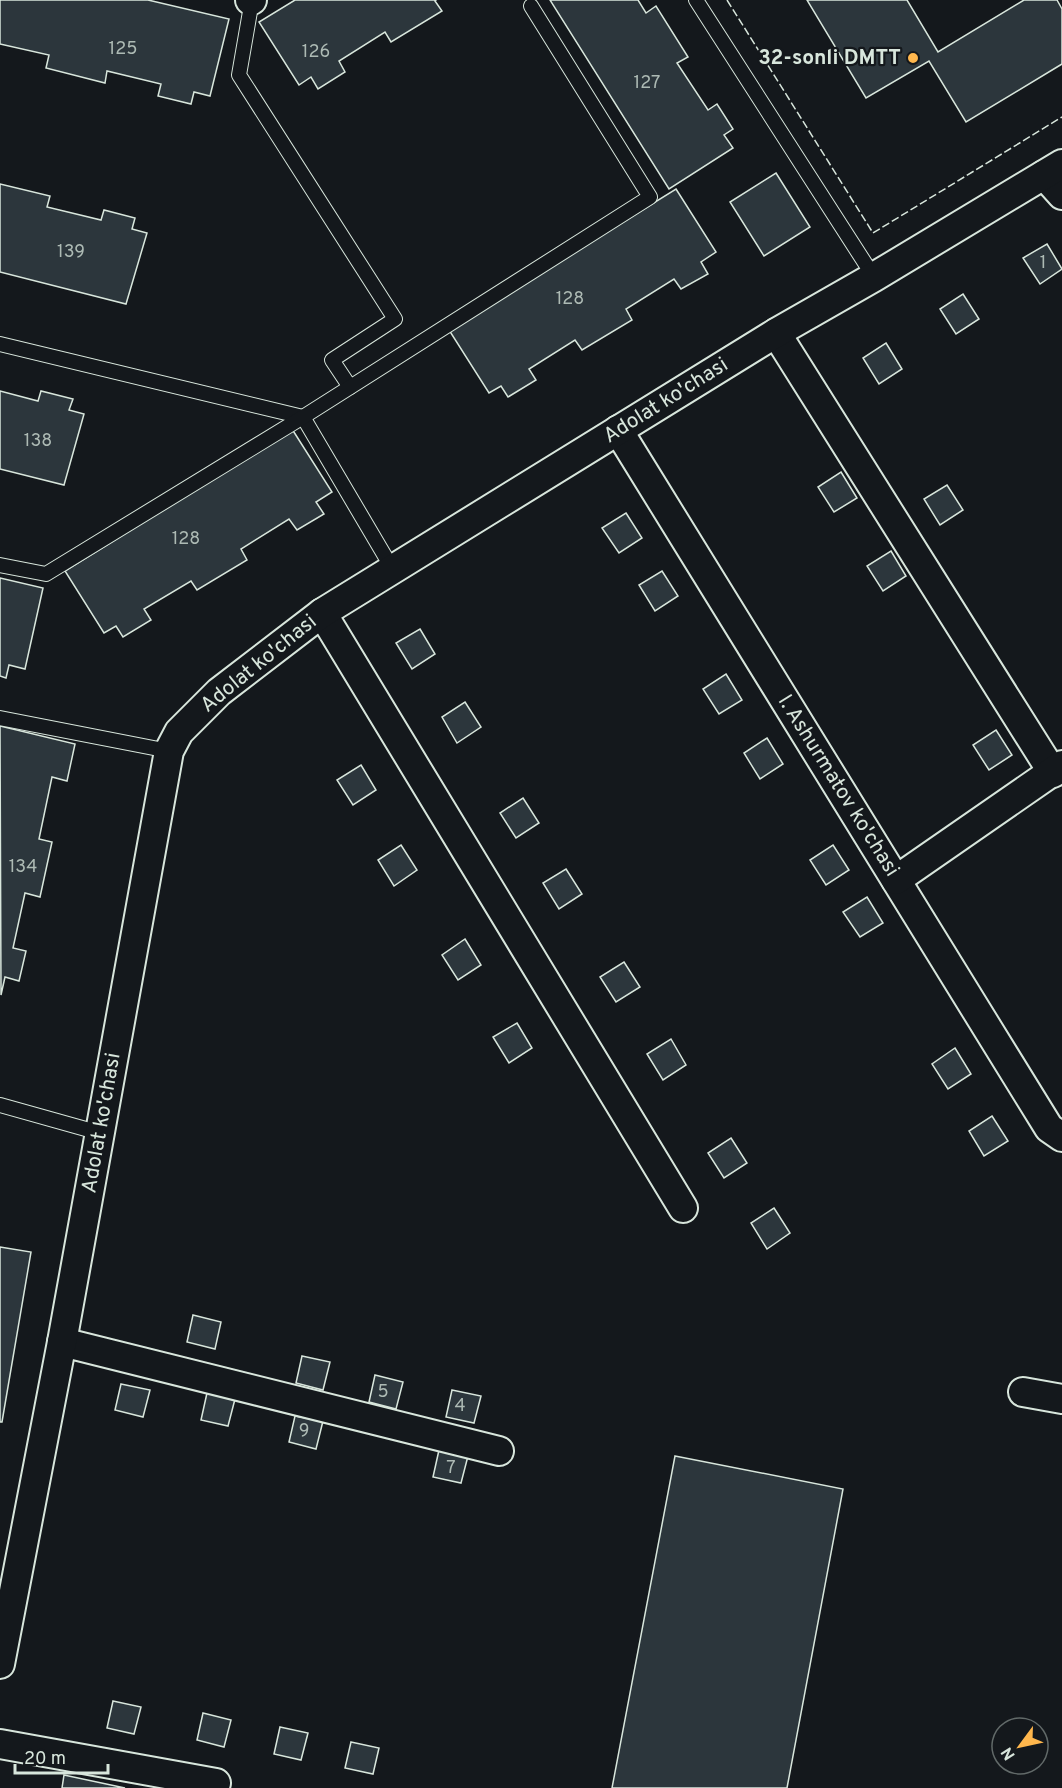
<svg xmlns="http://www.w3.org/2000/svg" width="1062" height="1788" font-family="Overpass,sans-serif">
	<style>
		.building { fill: #2c363c; stroke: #d8e6dc; stroke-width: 1.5 }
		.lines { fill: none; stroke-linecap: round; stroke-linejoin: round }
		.lane-casing { stroke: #d8e6dc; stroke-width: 16 }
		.street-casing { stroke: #d8e6dc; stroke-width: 32 }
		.lane { stroke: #14181c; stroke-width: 14 }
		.street { stroke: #14181c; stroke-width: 28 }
		.fence { stroke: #d8e6dc; stroke-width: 1.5; stroke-dasharray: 8 3; stroke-linecap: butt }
		.poi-dot { fill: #ffb74d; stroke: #14181c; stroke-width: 2 }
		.labels { text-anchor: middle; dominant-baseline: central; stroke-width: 4.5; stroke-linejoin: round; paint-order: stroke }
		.number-label { font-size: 18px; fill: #adbab4 }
		.poi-label { font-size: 21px; font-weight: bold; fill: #d8e6dc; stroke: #14181c; text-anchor: end }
		.street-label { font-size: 21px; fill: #d8e6dc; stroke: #14181c }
	</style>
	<rect width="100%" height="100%" fill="#14181c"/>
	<!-- building -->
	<g class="building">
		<path d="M0,0H148L229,19L210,96L194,92L191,104L158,96L161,84L107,71L105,83L46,68L49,55L0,44Z"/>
		<path d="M295,0H436L435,1L442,11L391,42L385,32L339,61L345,72L318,89L311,77L299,85L259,22Z"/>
		<path d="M550,0H638L646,13L656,6L688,57L677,63L708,110L717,104L733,129L724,135L733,148L669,189Z"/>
		<path d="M807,0H907L938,52L1024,0H1057L1062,9V64L966,122L929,61L866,98Z"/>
		<path d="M776,173L810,227L764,256L730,202Z"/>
		<path d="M0,184L50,196L47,207L101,220L104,210L135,218L132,229L147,233L126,304L0,272Z"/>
		<path d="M676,189L716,252L701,262L708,274L681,289L674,279L626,309L632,320L582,350L575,340L529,369L536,380L508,397L501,386L489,393L449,330Z"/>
		<path d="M1047,244L1062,269L1040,284L1023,258Z"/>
		<path d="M963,294L979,319L956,334L940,309Z"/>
		<path d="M886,343L902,369L879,384L863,358Z"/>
		<path d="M0,391L38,401L41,391L73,399L69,410L84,414L64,485L0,469Z"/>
		<path d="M292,429L332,492L316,502L324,514L297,530L289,519L241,549L247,560L197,590L191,581L144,609L151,620L123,637L116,626L104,633L65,571Z"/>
		<path d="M841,472L857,498L834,512L818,487Z"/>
		<path d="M947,485L963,510L940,525L924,499Z"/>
		<path d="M626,513L642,538L619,553L602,528Z"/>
		<path d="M891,551L906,576L883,591L867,566Z"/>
		<path d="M662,571L678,596L655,611L639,585Z"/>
		<path d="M0,578L43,588L25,669L9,665L6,678L0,676Z"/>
		<path d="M420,629L435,654L412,669L396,643Z"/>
		<path d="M726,674L742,700L719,714L703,689Z"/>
		<path d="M465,702L481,727L457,743L442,717Z"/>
		<path d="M0,726L75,744L67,781L52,777L39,839L52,842L40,897L25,893L13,948L26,951L19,981L5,977L1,995Z"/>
		<path d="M996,730L1012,755L989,770L973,745Z"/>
		<path d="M767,738L783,764L760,779L744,753Z"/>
		<path d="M361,765L376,790L353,805L337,780Z"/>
		<path d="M523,798L539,823L516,838L500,813Z"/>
		<path d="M401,845L417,870L394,886L378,860Z"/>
		<path d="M833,845L849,870L826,885L810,860Z"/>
		<path d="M566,869L582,894L559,909L543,883Z"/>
		<path d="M867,897L883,923L860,937L843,912Z"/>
		<path d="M465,939L481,965L458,980L442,955Z"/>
		<path d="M624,962L640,987L616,1002L600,977Z"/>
		<path d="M517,1023L532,1048L509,1063L493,1037Z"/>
		<path d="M671,1039L686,1065L663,1080L647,1054Z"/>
		<path d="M955,1048L971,1074L948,1089L932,1064Z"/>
		<path d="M992,1116L1008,1141L984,1156L969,1131Z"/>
		<path d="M731,1138L747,1163L724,1178L708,1153Z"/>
		<path d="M774,1208L790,1233L767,1249L751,1223Z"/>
		<path d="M0,1247L31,1252L2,1422H0Z"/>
		<path d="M193,1315L221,1322L215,1349L187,1342Z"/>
		<path d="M302,1356L330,1362L323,1390L296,1383Z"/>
		<path d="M375,1375L403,1382L396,1409L369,1402Z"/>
		<path d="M121,1384L150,1390L143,1417L115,1410Z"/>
		<path d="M452,1390L481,1396L474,1423L446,1417Z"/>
		<path d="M207,1393L235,1399L228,1426L201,1420Z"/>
		<path d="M295,1416L323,1421L316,1449L289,1442Z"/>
		<path d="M439,1450L468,1456L461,1483L433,1477Z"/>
		<path d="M675,1456L843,1489L787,1788H612Z"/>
		<path d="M113,1701L141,1707L134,1734L107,1728Z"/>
		<path d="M203,1713L231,1720L224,1747L197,1740Z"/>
		<path d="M280,1727L308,1733L301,1760L274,1754Z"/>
		<path d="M351,1742L379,1748L373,1774L345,1768Z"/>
		<path d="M64,1775L125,1788H62Z"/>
	</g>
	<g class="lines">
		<defs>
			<g id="lane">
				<path d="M252,0L239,75L395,319L332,360L350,387"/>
				<path d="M696,0L874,277"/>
				<path d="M0,344L303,417L392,568"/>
				<path d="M0,565L46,574L303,417L650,197L531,6"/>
				<path d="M0,718L169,751"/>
				<path d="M0,1105L100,1133"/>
			</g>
			<g id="street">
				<path d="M250,0H252"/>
				<path d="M1044,175L1062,195"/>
				<path d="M776,333L1053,773"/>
				<path d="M618,430L1049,1128L1062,1137"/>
				<path d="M322,613L683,1208"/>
				<path d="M896,880L1062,765"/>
				<path d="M62,1342L499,1451"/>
				<path d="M1023,1392L1062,1399"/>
				<path d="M0,1664L62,1342L169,751L179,732L219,692L322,613L776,333L874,277L1062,164"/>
				<path d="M0,1744L216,1783"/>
			</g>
		</defs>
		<!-- lane casing -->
		<use href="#lane" class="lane-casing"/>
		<!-- street casing -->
		<use href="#street" class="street-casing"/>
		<!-- lane -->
		<use href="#lane" class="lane"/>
		<!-- street -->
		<use href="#street" class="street"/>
		<!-- fence -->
		<path class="fence" d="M727,0L873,233L1062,117"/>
	</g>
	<!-- markers -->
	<circle class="poi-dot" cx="913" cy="58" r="6"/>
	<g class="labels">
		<!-- number labels -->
		<g class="number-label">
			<text x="123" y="49">125</text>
			<text x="316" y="52">126</text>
			<text x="647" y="83">127</text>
			<text x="71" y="252">139</text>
			<text x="1043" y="263">1</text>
			<text x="570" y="299">128</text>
			<text x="38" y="441">138</text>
			<text x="186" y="539">128</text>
			<text x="23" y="867">134</text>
			<text x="383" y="1392">5</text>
			<text x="460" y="1406">4</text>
			<text x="304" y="1431">9</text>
			<text x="451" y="1468">7</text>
		</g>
		<!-- poi labels -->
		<g class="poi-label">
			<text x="901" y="58">32-sonli DMTT</text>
		</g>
		<!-- street labels -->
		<g class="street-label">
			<text transform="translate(666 401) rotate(-32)">Adolat ko'chasi</text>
			<text transform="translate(259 664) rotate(-39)">Adolat ko'chasi</text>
			<text transform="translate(838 786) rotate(58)">I. Ashurmatov ko'chasi</text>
			<text transform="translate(102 1123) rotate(-80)">Adolat ko'chasi</text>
		</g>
	</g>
	<!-- north arrow -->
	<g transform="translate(1020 1746) rotate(237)"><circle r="28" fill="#14181c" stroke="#626a69" stroke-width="1.5"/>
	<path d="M0-4.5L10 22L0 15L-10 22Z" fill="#ffb74d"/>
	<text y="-9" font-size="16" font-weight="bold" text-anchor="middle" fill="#d8e6dc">N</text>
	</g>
	<!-- scale -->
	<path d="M15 1764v9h93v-9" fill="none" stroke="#d8e6dc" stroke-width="3"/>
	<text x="24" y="1764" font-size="18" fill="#d8e6dc" stroke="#14181c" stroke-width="4.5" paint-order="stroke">20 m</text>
</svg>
